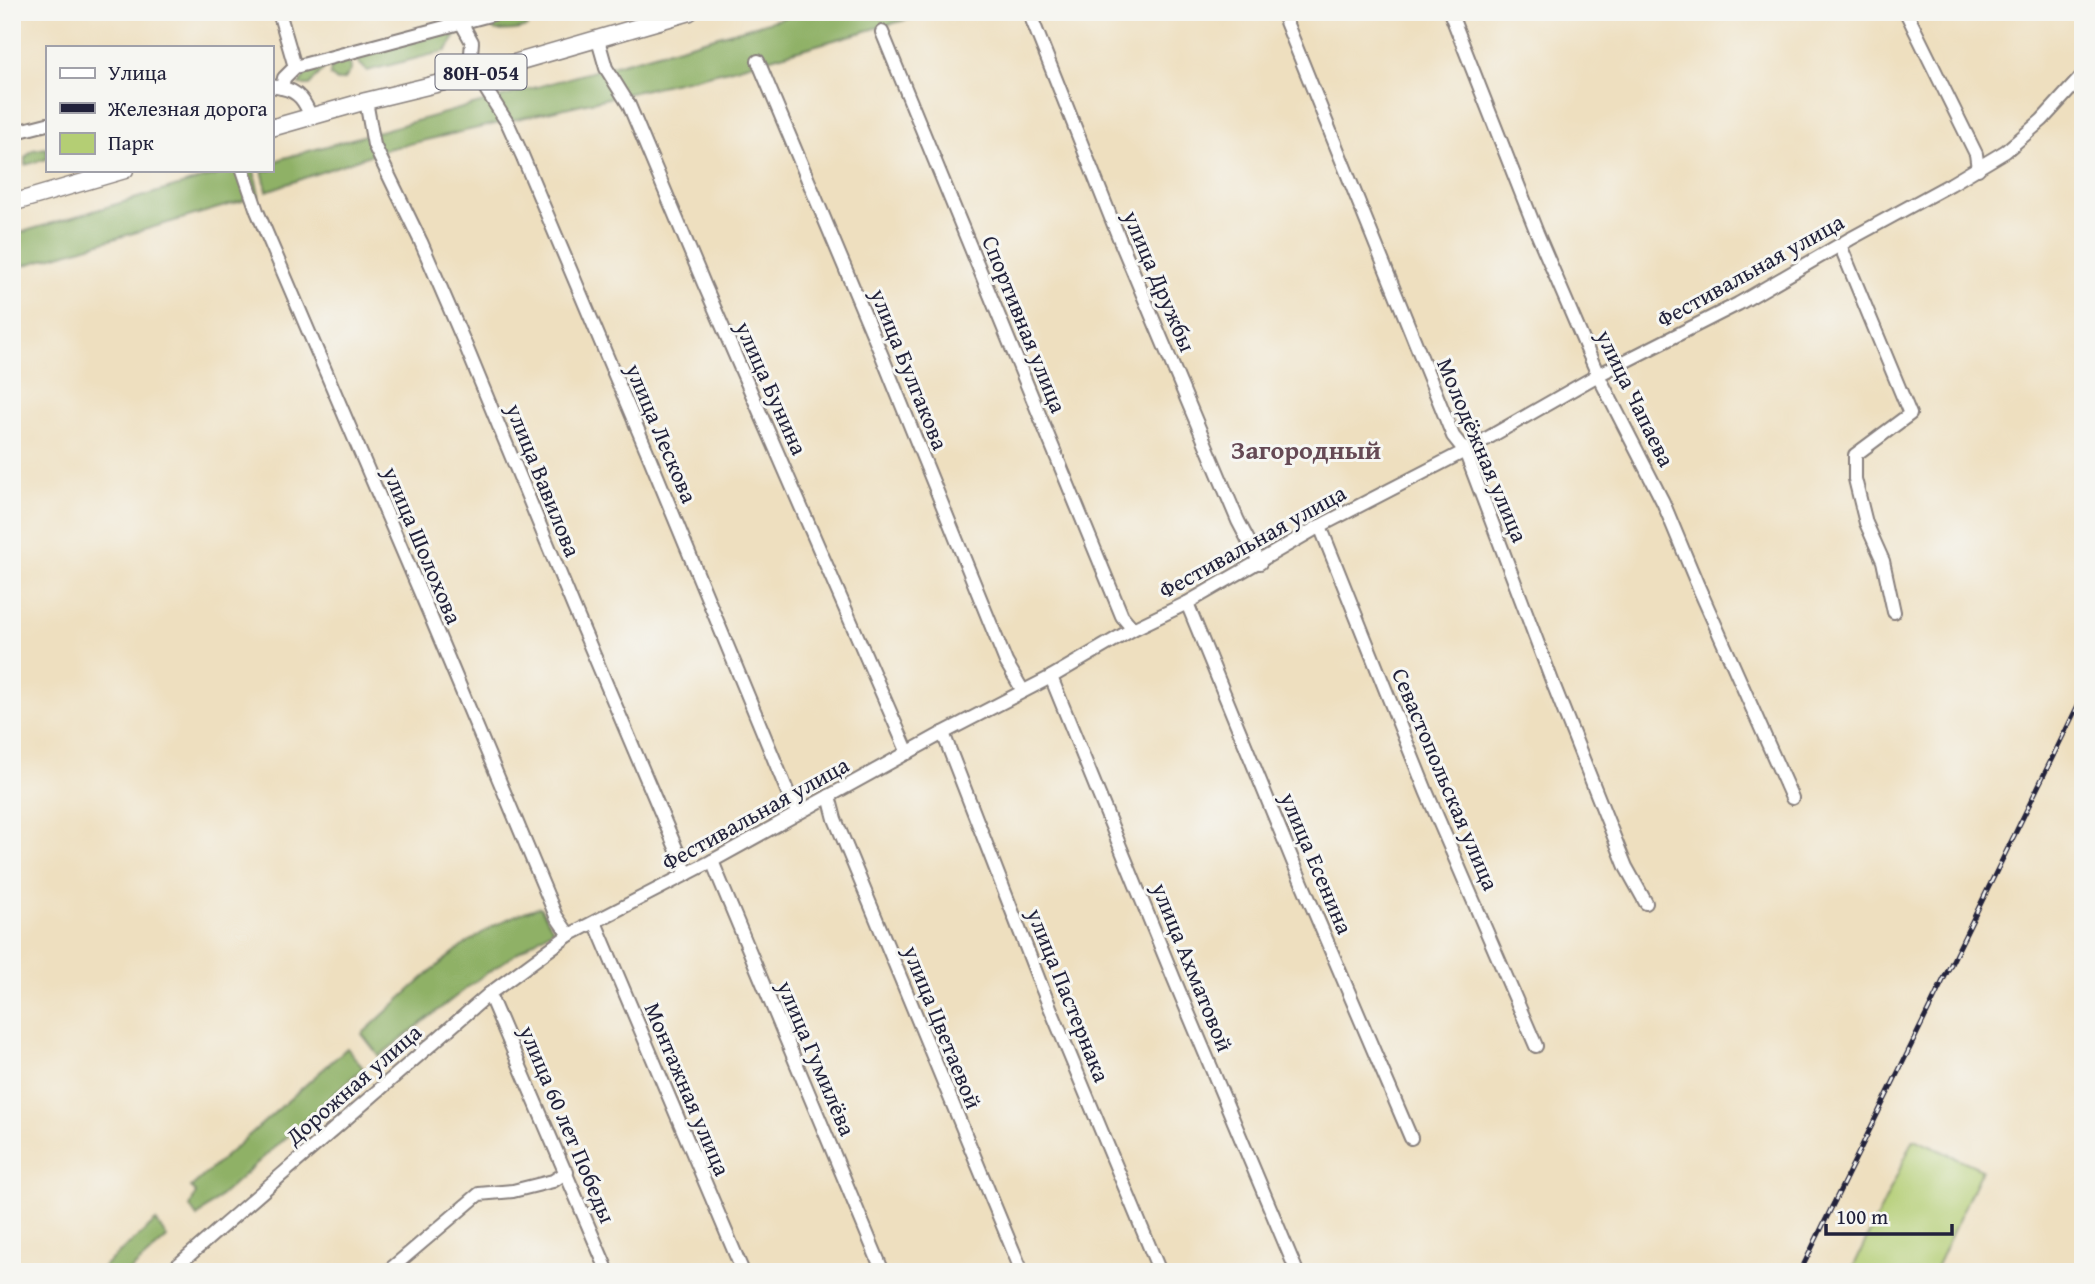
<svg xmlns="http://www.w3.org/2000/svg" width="2095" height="1284" font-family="'Gentium Book Plus',serif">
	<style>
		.green { fill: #b4ce74; stroke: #6b7858; stroke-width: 2 }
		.forest { fill: #8fb166; stroke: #586a50; stroke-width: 2 }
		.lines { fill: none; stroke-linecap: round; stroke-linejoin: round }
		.minor-casing { stroke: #88807d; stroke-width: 16 }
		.major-casing { stroke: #88807d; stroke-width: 19 }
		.minor { stroke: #fff; stroke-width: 12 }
		.major { stroke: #fff; stroke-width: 16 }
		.rail-casing { stroke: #22223b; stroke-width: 5 }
		.rail { stroke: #f6f6f2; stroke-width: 2.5; stroke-dasharray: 8; stroke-linecap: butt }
		.labels { text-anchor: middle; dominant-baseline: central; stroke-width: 6; stroke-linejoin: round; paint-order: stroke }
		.shield { fill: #f6f6f2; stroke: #626272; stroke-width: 2 }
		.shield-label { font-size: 21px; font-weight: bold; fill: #22223b }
		.street-label { font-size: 23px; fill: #22223b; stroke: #f6f6f2 }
		.quarter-label { font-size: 26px; font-weight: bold; fill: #664a55; stroke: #f6f6f2 }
	</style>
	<rect width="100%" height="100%" fill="#f6f6f2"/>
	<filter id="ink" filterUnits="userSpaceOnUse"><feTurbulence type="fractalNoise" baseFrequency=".0143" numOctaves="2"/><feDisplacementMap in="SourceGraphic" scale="14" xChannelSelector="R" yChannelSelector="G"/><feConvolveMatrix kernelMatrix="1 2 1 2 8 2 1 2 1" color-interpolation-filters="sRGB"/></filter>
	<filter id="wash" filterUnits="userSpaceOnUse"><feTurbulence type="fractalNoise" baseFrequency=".00686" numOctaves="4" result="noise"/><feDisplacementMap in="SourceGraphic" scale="28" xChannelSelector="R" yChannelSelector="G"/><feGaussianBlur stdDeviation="1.57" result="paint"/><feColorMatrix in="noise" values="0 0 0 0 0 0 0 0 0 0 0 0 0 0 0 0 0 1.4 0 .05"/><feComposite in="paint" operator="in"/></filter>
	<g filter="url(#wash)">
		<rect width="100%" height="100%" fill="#eedfbf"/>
		<!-- green -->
		<path class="green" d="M1914,1139L1982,1169L1934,1272H1851Z"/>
		<!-- forest -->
		<g class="forest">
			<path d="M519,12H524L528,27L515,30L496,31L487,23Z"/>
			<path d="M804,12H933L725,71L387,149L267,191L262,170H271V163L284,158Z"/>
			<path d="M449,32L458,33L446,51L367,71L356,60L360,56Z"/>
			<path d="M344,61L350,63L351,70L345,79L337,81L330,75L331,66Z"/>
			<path d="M325,67L310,85H299L307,71Z"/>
			<path d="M47,148V159L25,165V158L33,150Z"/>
			<path d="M232,170H254L259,196L12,269V235Z"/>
			<path d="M540,907L553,929L481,977L379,1056L362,1034C414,988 471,925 540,907Z"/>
			<path d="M347,1048L363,1068L197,1217L190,1207L196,1193L191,1187Z"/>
			<path d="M156,1221L167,1238L129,1272H97Z"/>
		</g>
	</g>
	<g filter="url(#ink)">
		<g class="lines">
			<defs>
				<g id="minor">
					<path d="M279,12L295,67"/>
					<path d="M1029,12L1119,238L1238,521L1260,563"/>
					<path d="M1282,12L1453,436L1465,451L1552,681L1626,867L1646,903"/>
					<path d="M1450,12L1537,233L1598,375L1663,502L1698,586L1792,798"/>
					<path d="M1906,12L1976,154L1978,169"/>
					<path d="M462,24L472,42L469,76"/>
					<path d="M882,32L1122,616L1133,629"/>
					<path d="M598,40L606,68L629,105L704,284L908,753"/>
					<path d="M758,61L882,356L1006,662L1023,691"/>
					<path d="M481,72L487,91L508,124L522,155L646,449L788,793L799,812"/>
					<path d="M271,86L282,88L284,78L295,67L501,12"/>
					<path d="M282,88C299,91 305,102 311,117"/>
					<path d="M366,101L374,145L421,242L465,344L574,608L687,874"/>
					<path d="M12,133L47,124"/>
					<path d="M243,170L257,211L430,615L556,916L569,935"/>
					<path d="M1840,245L1910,414L1855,455V479L1866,523L1883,561L1894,612"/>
					<path d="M1320,526L1426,791L1536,1046"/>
					<path d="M1187,603L1294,864L1411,1138"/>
					<path d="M1051,677L1174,979L1297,1272"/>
					<path d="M943,733L1042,988L1160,1272"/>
					<path d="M829,796L835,819L1022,1272"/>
					<path d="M712,861L883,1272"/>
					<path d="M595,922L743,1272"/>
					<path d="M489,994L608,1272"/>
					<path d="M170,1272L489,994L569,935L712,861L943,733L1051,677L1133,629L1187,603L1320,526L1465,451L1598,375L1738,304L1850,239L1951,184L2006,151L2042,120L2083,75"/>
					<path d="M387,1272L479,1194L513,1191L553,1181L567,1172"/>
				</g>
				<g id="major">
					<path d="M271,128L366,101L469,76L690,12"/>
					<path d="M12,203L125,170"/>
				</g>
			</defs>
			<!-- minor casing -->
			<use href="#minor" class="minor-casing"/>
			<!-- major casing -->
			<use href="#major" class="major-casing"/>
			<!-- minor -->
			<use href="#minor" class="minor"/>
			<!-- major -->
			<use href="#major" class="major"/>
			<defs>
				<path id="rail" d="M1800,1272L2083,695"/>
			</defs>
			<!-- rail casing -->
			<use href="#rail" class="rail-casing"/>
			<!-- rail -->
			<use href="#rail" class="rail"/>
		</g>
	</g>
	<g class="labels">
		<!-- shield labels -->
		<rect class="shield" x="435.5" y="54.5" width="91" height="35" rx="5"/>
		<g class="shield-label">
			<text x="481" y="72">80Н-054</text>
		</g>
		<!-- street labels -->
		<g class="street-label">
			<text transform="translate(1750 270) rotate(-29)">Фестивальная улица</text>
			<text transform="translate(1160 281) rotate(67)">улица Дружбы</text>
			<text transform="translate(1025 324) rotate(68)">Спортивная улица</text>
			<text transform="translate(910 369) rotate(68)">улица Булгакова</text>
			<text transform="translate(772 388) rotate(66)">улица Бунина</text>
			<text transform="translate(1636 398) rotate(64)">улица Чапаева</text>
			<text transform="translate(662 433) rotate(67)">улица Лескова</text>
			<text transform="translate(1483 450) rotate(67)">Молодёжная улица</text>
			<text transform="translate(544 480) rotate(68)">улица Вавилова</text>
			<text transform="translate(1252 541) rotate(-29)">Фестивальная улица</text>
			<text transform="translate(423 545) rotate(67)">улица Шолохова</text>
			<text transform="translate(1446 779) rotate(67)">Севастопольская улица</text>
			<text transform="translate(755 813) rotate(-29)">Фестивальная улица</text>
			<text transform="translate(1317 863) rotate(67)">улица Есенина</text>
			<text transform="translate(1193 967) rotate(68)">улица Ахматовой</text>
			<text transform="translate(1069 995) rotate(68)">улица Пастернака</text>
			<text transform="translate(943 1027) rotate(68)">улица Цветаевой</text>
			<text transform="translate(817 1058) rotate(67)">улица Гумилёва</text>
			<text transform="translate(353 1084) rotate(-41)">Дорожная улица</text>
			<text transform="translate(688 1089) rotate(67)">Монтажная улица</text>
			<text transform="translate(568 1124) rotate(67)">улица 60 лет Победы</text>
		</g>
		<!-- quarter labels -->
		<g class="quarter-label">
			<text x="1306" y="449">Загородный</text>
		</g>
	</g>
	<!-- margin -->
	<rect width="2095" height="1284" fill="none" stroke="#f6f6f2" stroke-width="42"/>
	<!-- legend -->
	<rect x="46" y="46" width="228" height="126" fill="#f6f6f2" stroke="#a1a1a9" stroke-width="2"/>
	<rect x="60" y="68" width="35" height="10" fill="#ffffff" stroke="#a1a1a9" stroke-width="2"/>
	<text x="108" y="80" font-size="21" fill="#22223b">Улица</text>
	<rect x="60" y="103" width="35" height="10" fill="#22223b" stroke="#a1a1a9" stroke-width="2"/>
	<text x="108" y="116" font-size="21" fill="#22223b">Железная дорога</text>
	<rect x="60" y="133" width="35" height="21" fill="#b4ce74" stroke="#a1a1a9" stroke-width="2"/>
	<text x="108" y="150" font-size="21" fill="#22223b">Парк</text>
	<!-- scale -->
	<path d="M1826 1224v10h126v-10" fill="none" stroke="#22223b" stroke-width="3.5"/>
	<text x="1836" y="1224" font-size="21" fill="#22223b" stroke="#f6f6f2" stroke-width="5" paint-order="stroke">100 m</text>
</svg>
